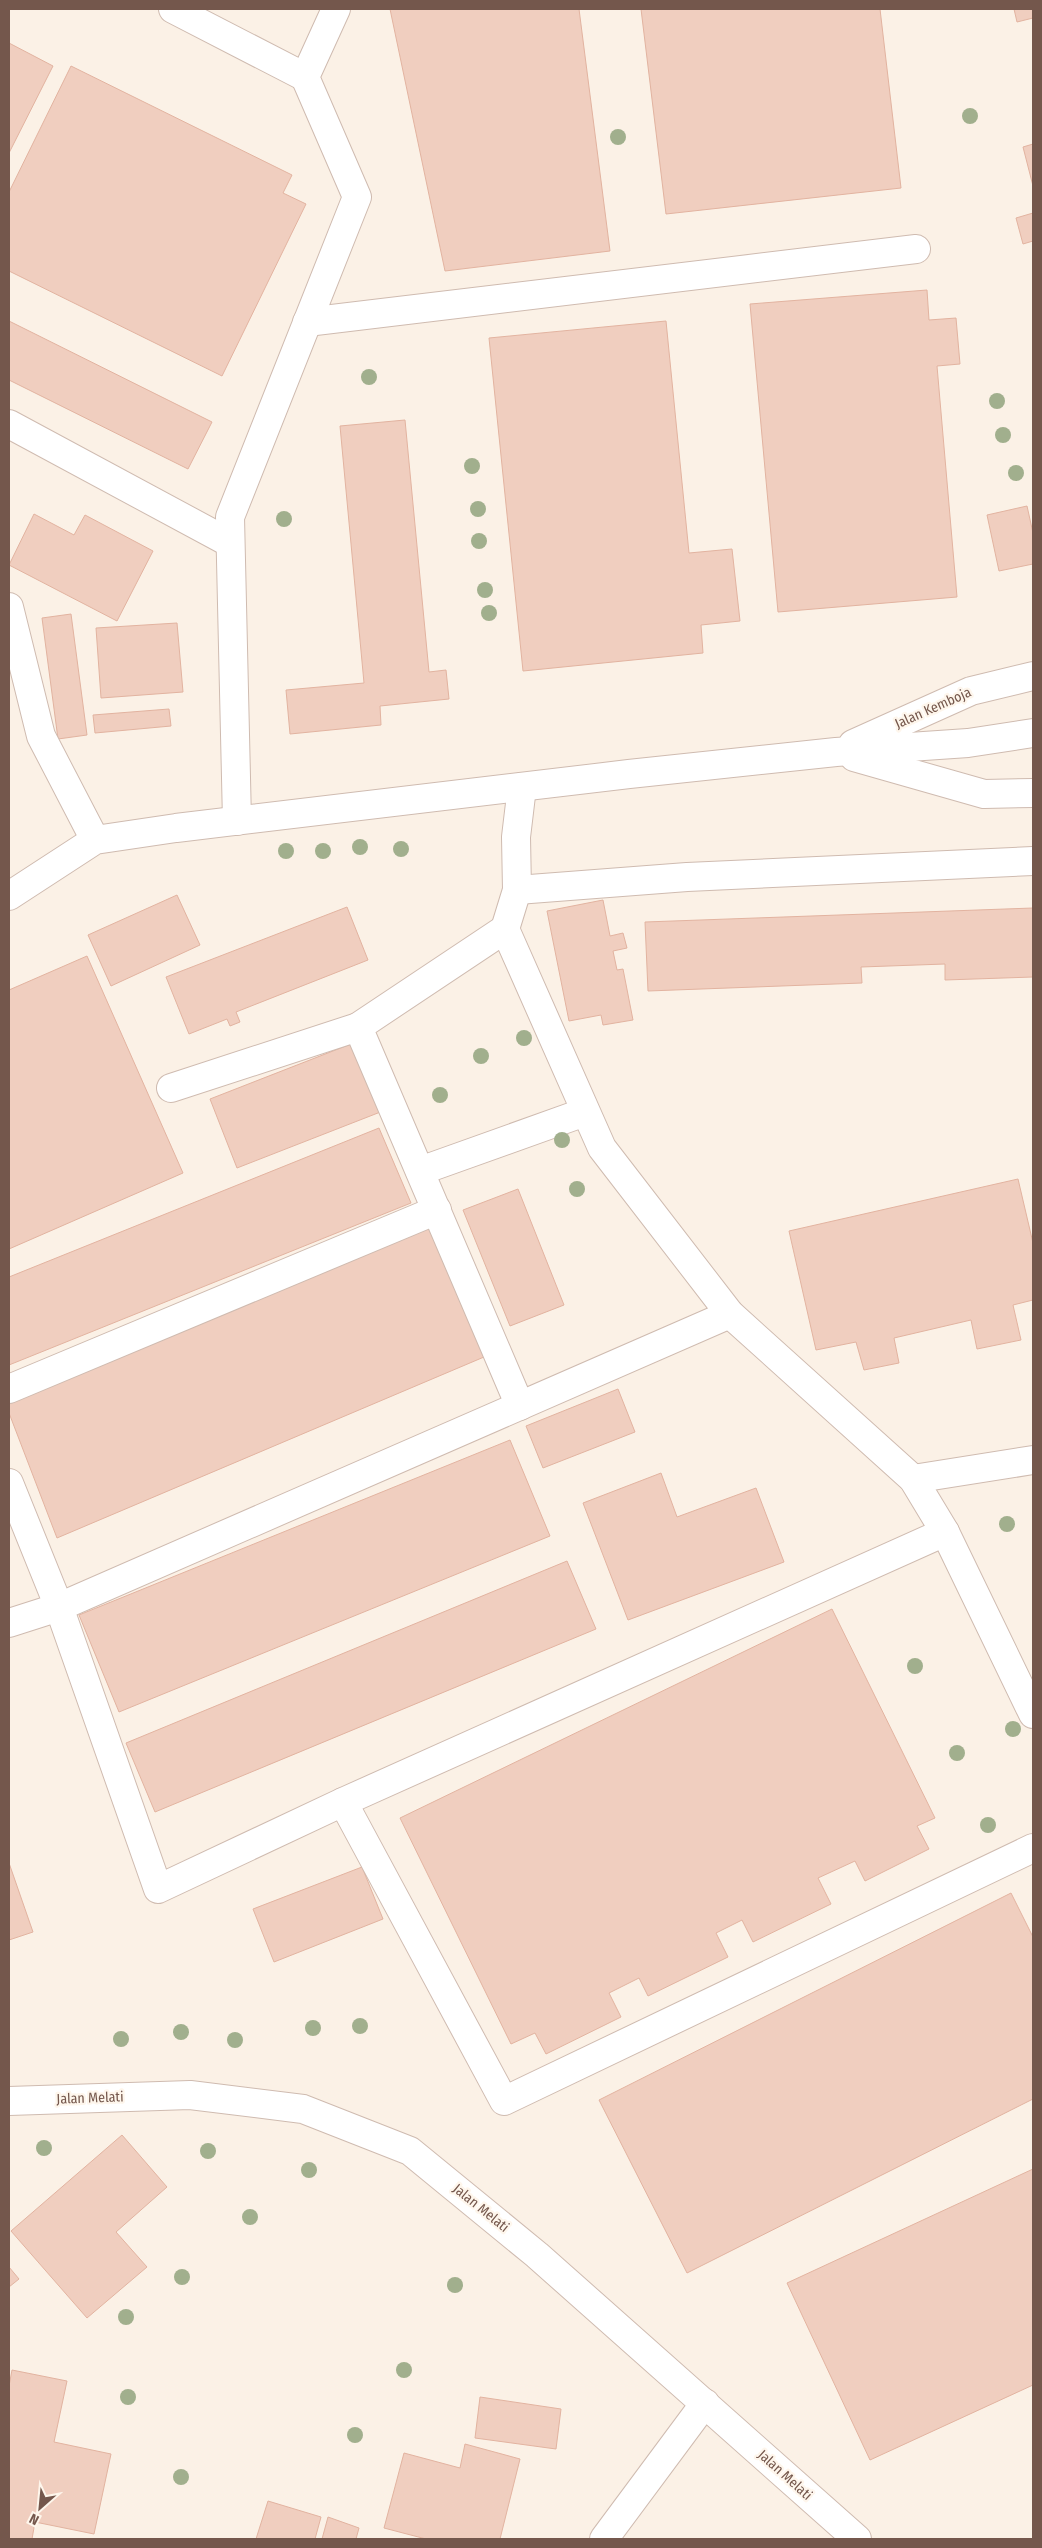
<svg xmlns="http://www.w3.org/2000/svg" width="1042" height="2548" font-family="'Fira Sans Condensed',sans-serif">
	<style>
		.building { fill: #f0cebf; stroke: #e2b3a0 }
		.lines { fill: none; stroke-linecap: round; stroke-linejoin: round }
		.minor-casing { stroke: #cfbbb0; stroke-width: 30 }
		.minor { stroke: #fff; stroke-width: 28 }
		.tree { fill: #a1af8d }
		.labels { text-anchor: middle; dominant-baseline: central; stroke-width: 4.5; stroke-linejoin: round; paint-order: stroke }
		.street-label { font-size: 14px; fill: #74574c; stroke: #fef6ec }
	</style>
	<rect width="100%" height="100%" fill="#fbf1e6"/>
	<!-- building -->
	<g class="building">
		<path d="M390,9H579L610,251L445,271Z"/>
		<path d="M641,9H880L901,188L666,214Z"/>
		<path d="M1014,9H1033V18L1017,22Z"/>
		<path d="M9,43L53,66L9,153Z"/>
		<path d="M71,66L292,175L283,193L306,204L222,376L9,271V192Z"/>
		<path d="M1033,144V186L1023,147Z"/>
		<path d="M1033,213V241L1023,244L1016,218Z"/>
		<path d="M927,290L929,320L956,318L960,364L937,366L957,597L778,612L750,304Z"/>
		<path d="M9,321L212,422L188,469L9,380Z"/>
		<path d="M666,321L689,553L732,549L740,621L701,625L703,653L523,671L489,338Z"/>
		<path d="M405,420L429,672L446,670L449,699L380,706L381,725L290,734L286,690L364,683L340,426Z"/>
		<path d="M1027,506L1033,533V564L999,571L987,515Z"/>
		<path d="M34,514L74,535L85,515L153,551L117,621L9,565Z"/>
		<path d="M71,614L87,735L58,739L42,618Z"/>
		<path d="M177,623L183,692L101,698L96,628Z"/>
		<path d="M169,709L171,726L95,733L93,715Z"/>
		<path d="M177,895L200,945L111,986L88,935Z"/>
		<path d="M603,900L610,936L623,933L627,948L613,951L617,970L623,969L633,1020L603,1025L601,1015L569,1021L547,911Z"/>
		<path d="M347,907L368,960L236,1012L240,1022L230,1026L227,1019L189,1034L166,977Z"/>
		<path d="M1033,908V977L945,980V964L861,967L862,983L648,991L645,922Z"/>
		<path d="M87,956L183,1173L9,1249V990Z"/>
		<path d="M356,1042L383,1111L237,1168L210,1099Z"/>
		<path d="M379,1128L411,1203L9,1365V1277Z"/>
		<path d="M1018,1179L1033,1243V1300L1013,1305L1021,1340L977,1349L971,1320L894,1338L899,1363L864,1370L856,1342L816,1350L789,1231Z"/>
		<path d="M518,1189L564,1305L510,1326L463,1210Z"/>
		<path d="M429,1228L484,1357L57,1538L9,1413V1400Z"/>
		<path d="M618,1389L635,1432L543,1468L526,1426Z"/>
		<path d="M510,1440L550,1536L119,1712L79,1615Z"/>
		<path d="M661,1473L677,1517L756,1488L784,1562L628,1620L583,1503Z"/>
		<path d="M567,1561L596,1629L155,1812L126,1743Z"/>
		<path d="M832,1609L935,1818L917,1826L929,1849L865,1881L855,1861L818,1878L831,1904L753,1942L742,1920L716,1933L728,1957L648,1996L639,1978L609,1993L621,2017L546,2054L535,2033L511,2044L400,1818Z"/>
		<path d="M9,1863L33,1932L9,1940Z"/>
		<path d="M362,1867L383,1919L274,1962L253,1909Z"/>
		<path d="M1011,1893L1033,1937V2099L687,2273L599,2100Z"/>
		<path d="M122,2135L167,2187L116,2232L147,2267L87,2318L11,2231Z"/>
		<path d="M1033,2169V2385L870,2460L787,2283Z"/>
		<path d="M9,2267L19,2279L9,2287Z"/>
		<path d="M12,2370L67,2381L54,2442L111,2454L94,2534L35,2522L32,2539H9V2386Z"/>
		<path d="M480,2397L561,2409L556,2449L475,2438Z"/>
		<path d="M465,2444L520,2459L500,2539H426L384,2528L404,2453L460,2468Z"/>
		<path d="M268,2501L321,2517L315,2539H256Z"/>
		<path d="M328,2517L359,2528L356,2539H322Z"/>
	</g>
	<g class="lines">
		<defs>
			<g id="minor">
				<path d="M173,9L305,77"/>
				<path d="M307,322L916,249"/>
				<path d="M9,424L230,543"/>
				<path d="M9,607L41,736L95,840"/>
				<path d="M853,744L971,691L1033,676"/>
				<path d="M854,757L984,794L1033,793"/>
				<path d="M522,787L516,837L517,890L505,929L602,1148L730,1314L913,1479L945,1532L1033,1714"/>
				<path d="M237,821L230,517L357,197L305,77L336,9"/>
				<path d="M517,890L687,877L1033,861"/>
				<path d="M9,896L95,840L176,828L629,774L836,752L968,743L1033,733"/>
				<path d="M505,929L358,1027L520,1406"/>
				<path d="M171,1088L358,1027"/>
				<path d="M420,1171L585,1112"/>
				<path d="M9,1389L437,1210"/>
				<path d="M913,1479L1033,1460"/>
				<path d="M9,1483L59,1607L158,1889L343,1802L945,1532"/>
				<path d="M9,1623L59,1607L730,1314"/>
				<path d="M343,1802L504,2101L1033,1848"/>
				<path d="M9,2101L190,2095L303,2109L410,2151L537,2255L857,2539"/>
				<path d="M604,2539L705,2403"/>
			</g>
		</defs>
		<!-- minor casing -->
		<use href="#minor" class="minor-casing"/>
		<!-- minor -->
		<use href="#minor" class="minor"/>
	</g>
	<!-- trees -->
	<g class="tree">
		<circle cx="970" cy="116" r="8"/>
		<circle cx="618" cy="137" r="8"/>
		<circle cx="369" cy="377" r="8"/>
		<circle cx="997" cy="401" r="8"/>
		<circle cx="1003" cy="435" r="8"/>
		<circle cx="472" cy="466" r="8"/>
		<circle cx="1016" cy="473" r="8"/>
		<circle cx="478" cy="509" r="8"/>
		<circle cx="284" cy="519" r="8"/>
		<circle cx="479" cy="541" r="8"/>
		<circle cx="485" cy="590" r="8"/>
		<circle cx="489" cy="613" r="8"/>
		<circle cx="360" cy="847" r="8"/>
		<circle cx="401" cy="849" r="8"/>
		<circle cx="286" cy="851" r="8"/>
		<circle cx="323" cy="851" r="8"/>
		<circle cx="524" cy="1038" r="8"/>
		<circle cx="481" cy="1056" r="8"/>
		<circle cx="440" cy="1095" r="8"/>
		<circle cx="562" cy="1140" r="8"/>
		<circle cx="577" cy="1189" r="8"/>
		<circle cx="1007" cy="1524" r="8"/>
		<circle cx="915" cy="1666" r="8"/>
		<circle cx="1013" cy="1729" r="8"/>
		<circle cx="957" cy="1753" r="8"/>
		<circle cx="988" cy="1825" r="8"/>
		<circle cx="360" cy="2026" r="8"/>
		<circle cx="313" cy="2028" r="8"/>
		<circle cx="181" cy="2032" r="8"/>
		<circle cx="121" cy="2039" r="8"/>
		<circle cx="235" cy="2040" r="8"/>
		<circle cx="44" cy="2148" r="8"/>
		<circle cx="208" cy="2151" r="8"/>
		<circle cx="309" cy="2170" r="8"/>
		<circle cx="250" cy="2217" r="8"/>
		<circle cx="182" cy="2277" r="8"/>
		<circle cx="455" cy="2285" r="8"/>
		<circle cx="126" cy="2317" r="8"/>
		<circle cx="404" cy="2370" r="8"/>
		<circle cx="128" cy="2397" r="8"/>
		<circle cx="355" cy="2435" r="8"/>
		<circle cx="181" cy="2477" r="8"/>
	</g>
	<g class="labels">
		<!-- street labels -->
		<g class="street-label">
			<text transform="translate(933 708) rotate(-24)">Jalan Kemboja</text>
			<text transform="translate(90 2098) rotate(-2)">Jalan Melati</text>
			<text transform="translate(481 2208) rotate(39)">Jalan Melati</text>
			<text transform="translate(785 2475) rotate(42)">Jalan Melati</text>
		</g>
	</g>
	<!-- border -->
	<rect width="1042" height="2548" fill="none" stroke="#74574c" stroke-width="20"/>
	<!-- north arrow -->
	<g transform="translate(40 2508) rotate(207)" stroke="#fef6ec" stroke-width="4" paint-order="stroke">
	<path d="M0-4L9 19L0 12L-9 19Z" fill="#74574c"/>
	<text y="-8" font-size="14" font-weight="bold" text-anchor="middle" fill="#74574c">N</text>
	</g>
</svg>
